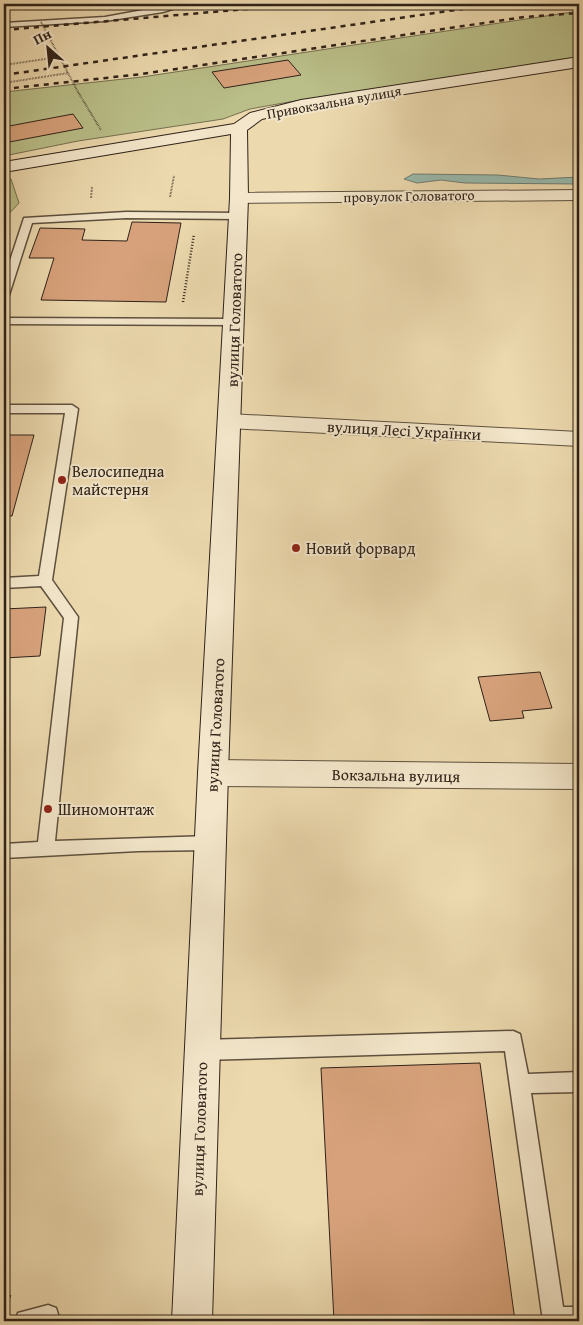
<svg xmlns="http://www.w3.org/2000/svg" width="583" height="1325" font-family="'Gentium Book Plus',serif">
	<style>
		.green { fill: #babf89; stroke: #747051 }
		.water { fill: #99baad; stroke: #6f7d72 }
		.building { fill: #d7a27b; stroke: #2f2219 }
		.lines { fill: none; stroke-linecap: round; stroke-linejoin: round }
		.lane-casing { stroke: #5e503e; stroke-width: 3 }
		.street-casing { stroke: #5e503e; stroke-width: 2 }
		.secondary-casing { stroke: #2f2219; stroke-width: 2 }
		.path-far2 { stroke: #2f2219; stroke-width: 2; stroke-dasharray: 0.5 1; stroke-linecap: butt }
		.path-far1 { stroke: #2f2219; stroke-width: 2.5; stroke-dasharray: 1 2; stroke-linecap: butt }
		.path { stroke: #2f2219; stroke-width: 4.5; stroke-dasharray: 2 3; stroke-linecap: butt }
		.lane { fill: #f3e6ca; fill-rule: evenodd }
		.street { fill: #f3e6ca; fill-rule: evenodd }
		.secondary { fill: #f3e6ca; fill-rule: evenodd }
		.rail { stroke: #2f2219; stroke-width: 2.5; stroke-dasharray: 5 5; stroke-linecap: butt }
		.path-bridge { stroke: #2f2219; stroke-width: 2; stroke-dasharray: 0.5 1; stroke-linecap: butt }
		.poi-dot { fill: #8f2418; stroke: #f3e6ca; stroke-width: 2 }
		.labels { text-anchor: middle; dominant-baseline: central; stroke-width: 4; stroke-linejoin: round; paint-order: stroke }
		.far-street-label { font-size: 14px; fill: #2f2219; stroke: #f3e6ca }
		.street-label { font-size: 16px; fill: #2f2219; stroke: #f3e6ca }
		.poi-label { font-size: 16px; fill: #2f2219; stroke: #f3e6ca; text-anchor: start }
	</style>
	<rect width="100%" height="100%" fill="#ecd9ae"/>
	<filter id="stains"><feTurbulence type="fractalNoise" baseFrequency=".004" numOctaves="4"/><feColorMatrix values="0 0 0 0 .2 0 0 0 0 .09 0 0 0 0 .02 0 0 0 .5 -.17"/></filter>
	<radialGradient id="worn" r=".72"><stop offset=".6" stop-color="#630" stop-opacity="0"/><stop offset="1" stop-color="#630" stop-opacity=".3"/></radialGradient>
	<!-- green -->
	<g class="green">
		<path d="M579,11V57L289,102L250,109L223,119L78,141L4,156V92L142,77Z"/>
		<path d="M11,179L19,203L4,219V180Z"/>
	</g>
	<!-- water -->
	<path class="water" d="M413,174L498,175L539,179L579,177V184L465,183L441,180L417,183L404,179Z"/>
	<!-- building -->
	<g class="building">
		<path d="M288,60L301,75L224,88L212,72Z"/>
		<path d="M73,114L83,128L4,143V127Z"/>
		<path d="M132,222L181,223L166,302L41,300L54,258H29L40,228L85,229L82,240L127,241Z"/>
		<path d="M4,435H34L12,516H4Z"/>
		<path d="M46,607L40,656L4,658V609Z"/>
		<path d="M540,672L552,708L522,711L524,718L490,721L478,677Z"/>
		<path d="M480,1063L515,1321H334L321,1068Z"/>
	</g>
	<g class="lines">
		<defs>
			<g id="lane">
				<path d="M176,4H188L163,12L105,21L4,27V23L105,17Z"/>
				<path d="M126,212L238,213L243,216L238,219L126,218L32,223L9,295L4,298V279L24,218Z"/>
				<path d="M4,318L234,319L240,322L234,325L4,324Z"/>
				<path d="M4,405H72L78,409L52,580L78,617L55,841L210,836L216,838L219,843L216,848L210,850L138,851L4,858V844L38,842L64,618L41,586L4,588V578L39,576L65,413H4Z"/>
				<path d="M513,1031L520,1034L528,1074L579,1072V1092L531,1093L563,1307H579V1321H543L505,1051L202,1060L195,1057L192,1050L195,1043L202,1040Z"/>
				<path d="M48,1305L56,1308L60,1321H15L18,1313Z"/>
			</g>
			<g id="street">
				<path d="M579,190V200L239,203L233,202L230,198L233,194L239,193Z"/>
				<path d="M229,414L579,432V446L229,428L221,426L218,421L221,416Z"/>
				<path d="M213,760L579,764V789L213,786L202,782L198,773L202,764Z"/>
			</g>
			<path id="secondary" d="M579,57V67L301,110L262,119L247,130L248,198L228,773L212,1321H172L198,773L230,198L231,134L4,172V162L234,124L250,113L301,100Z"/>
		</defs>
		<!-- lane casing -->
		<use href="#lane" class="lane-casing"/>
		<!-- street casing -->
		<use href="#street" class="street-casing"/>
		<!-- secondary casing -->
		<use href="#secondary" class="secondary-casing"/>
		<!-- path-far2 -->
		<g class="path-far2">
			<path d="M4,65L59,57"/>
			<path d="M4,83L68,73"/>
			<path d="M78,92L101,130"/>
			<path d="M170,197L174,176"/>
			<path d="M91,198L92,187"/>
		</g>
		<!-- path-far1 -->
		<path class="path-far1" d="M183,302L194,234"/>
		<!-- path -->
		<path class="path" d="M4,1295L12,1298"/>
		<!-- lane -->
		<use href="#lane" class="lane"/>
		<!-- street -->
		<use href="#street" class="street"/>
		<!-- secondary -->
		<use href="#secondary" class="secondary"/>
		<!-- rail -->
		<g class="rail">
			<path d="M4,5L17,4"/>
			<path d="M4,30L305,4"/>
			<path d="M4,75L497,4"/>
			<path d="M4,89L142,74L524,17L579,13"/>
		</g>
		<!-- path-bridge -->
		<path class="path-bridge" d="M41,22L78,92"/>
	</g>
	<!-- markers -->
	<g class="poi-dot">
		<circle cx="62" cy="480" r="5"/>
		<circle cx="296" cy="548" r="5"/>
		<circle cx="48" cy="809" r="5"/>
	</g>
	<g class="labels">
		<!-- far-street labels -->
		<g class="far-street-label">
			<text transform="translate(334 102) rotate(-10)">Привокзальна вулиця</text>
			<text transform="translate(409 196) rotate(-1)">провулок Головатого</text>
		</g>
		<!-- street labels -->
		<g class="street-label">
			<text transform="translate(234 320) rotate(-88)">вулиця Головатого</text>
			<text transform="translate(404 430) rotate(3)">вулиця Лесі Українки</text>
			<text transform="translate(215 725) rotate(-87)">вулиця Головатого</text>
			<text transform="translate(396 775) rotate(1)">Вокзальна вулиця</text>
			<text transform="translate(199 1129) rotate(-88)">вулиця Головатого</text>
		</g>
		<!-- poi labels -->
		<g class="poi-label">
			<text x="72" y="471">Велосипедна<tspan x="72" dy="18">майстерня</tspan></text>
			<text x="306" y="548">Новий форвард</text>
			<text x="58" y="809">Шиномонтаж</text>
		</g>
	</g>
	<!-- margin -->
	<rect width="583" height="1325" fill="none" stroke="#ecd9ae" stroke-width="20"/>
	<rect x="5" y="5" width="573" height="1315" fill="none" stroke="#2f2219" stroke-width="2.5"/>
	<rect x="10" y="10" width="563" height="1305" fill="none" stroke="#2f2219"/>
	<!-- north arrow -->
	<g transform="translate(48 48) rotate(333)" stroke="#f3e6ca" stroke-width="4" paint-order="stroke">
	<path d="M0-4L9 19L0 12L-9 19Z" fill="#2f2219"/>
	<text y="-8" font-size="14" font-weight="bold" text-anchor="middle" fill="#2f2219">Пн</text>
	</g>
	<rect width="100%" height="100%" filter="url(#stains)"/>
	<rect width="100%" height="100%" fill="url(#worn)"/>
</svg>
